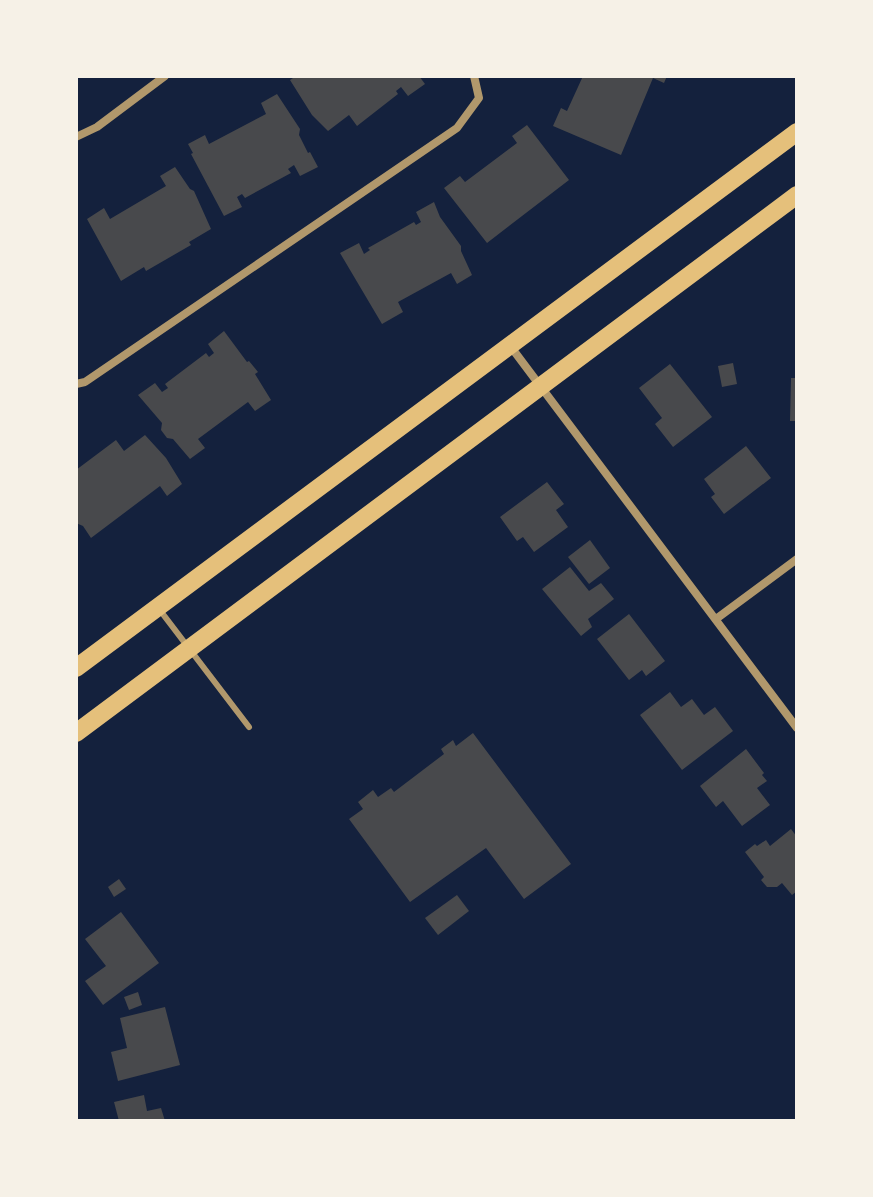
<svg xmlns="http://www.w3.org/2000/svg" width="873" height="1197" font-family="Manrope,sans-serif">
	<style>
		.building { fill: #48494c }
		.lines { fill: none; stroke-linecap: round; stroke-linejoin: round }
		.service { stroke: #b1986c; stroke-width: 6 }
		.minor { stroke: #b1986c; stroke-width: 8 }
		.primary { stroke: #e5c07b; stroke-width: 18 }
	</style>
	<rect width="100%" height="100%" fill="#14213d"/>
	<!-- building -->
	<g class="building">
		<path d="M296,76H312L314,78L317,76H419L425,84L408,96L401,87L396,91L398,94L357,126L349,115L328,131L312,115L290,80Z"/>
		<path d="M583,76H667L664,83L653,78L621,155L553,126L561,108L567,111Z"/>
		<path d="M277,94L300,129L299,135L308,153L310,152L318,167L300,176L294,165L288,169L291,173L245,198L242,194L237,197L242,207L224,216L191,154L193,153L188,144L205,135L209,144L266,114L261,103Z"/>
		<path d="M527,125L569,180L487,243L444,188L460,176L465,182L517,143L512,136Z"/>
		<path d="M175,167L190,189L194,191L211,229L189,242L191,245L146,271L144,267L121,281L87,219L104,208L110,219L166,186L160,176Z"/>
		<path d="M434,202L440,217L461,246V251L472,275L457,284L451,273L398,302L403,312L382,324L340,253L359,243L364,254L370,250L368,248L414,222L416,225L421,222L416,212Z"/>
		<path d="M224,331L247,362L249,361L258,372L255,374L271,400L255,411L248,402L198,439L205,448L190,459L173,439L167,438L161,430L162,423L138,395L155,383L162,392L168,388L165,384L206,353L209,357L214,353L208,344Z"/>
		<path d="M733,363L737,384L722,387L718,366Z"/>
		<path d="M670,364L712,417L673,447L655,424L662,418L639,388Z"/>
		<path d="M791,378H797V421H790Z"/>
		<path d="M145,435L166,458L182,484L167,496L160,486L91,538L83,526L76,523V470L116,440L124,451Z"/>
		<path d="M746,446L771,478L724,514L711,497L715,494L704,479Z"/>
		<path d="M547,482L564,504L556,510L568,527L534,552L523,537L517,541L500,517Z"/>
		<path d="M590,540L610,568L589,584L568,557Z"/>
		<path d="M570,567L589,591L601,583L614,599L588,619L592,627L581,636L542,589Z"/>
		<path d="M629,614L665,661L646,676L642,670L629,680L597,639Z"/>
		<path d="M670,692L681,707L692,699L704,715L715,707L733,731L682,770L640,715Z"/>
		<path d="M473,733L571,864L524,899L486,848L410,902L349,819L363,809L358,802L373,790L378,797L391,788L394,792L444,754L441,749L453,740L456,746Z"/>
		<path d="M746,749L764,773L762,775L767,781L757,788L770,805L742,826L723,801L716,807L700,786Z"/>
		<path d="M791,829L797,837V891L792,895L782,883L777,887H767L761,880L764,877L745,852L755,844L757,846L766,840L770,846Z"/>
		<path d="M119,879L126,889L114,897L108,887Z"/>
		<path d="M457,895L469,911L438,935L425,918Z"/>
		<path d="M121,912L159,963L103,1005L85,981L106,966L85,939Z"/>
		<path d="M138,992L142,1005L129,1010L124,997Z"/>
		<path d="M165,1007L180,1065L118,1081L111,1052L127,1048L120,1018Z"/>
		<path d="M144,1095L147,1111L161,1108L165,1121H119L114,1102Z"/>
	</g>
	<g class="lines">
		<!-- service -->
		<path class="service" d="M159,609L249,727"/>
		<!-- minor -->
		<g class="minor">
			<path d="M76,137L97,127L165,76"/>
			<path d="M511,347L797,728"/>
			<path d="M76,384L85,382L457,128L479,98L474,76"/>
			<path d="M716,619L797,559"/>
		</g>
		<!-- primary -->
		<g class="primary">
			<path d="M76,668L797,132"/>
			<path d="M76,733L797,195"/>
		</g>
	</g>
	<!-- border -->
	<rect width="873" height="1197" fill="none" stroke="#f6f1e7" stroke-width="156"/>
</svg>
